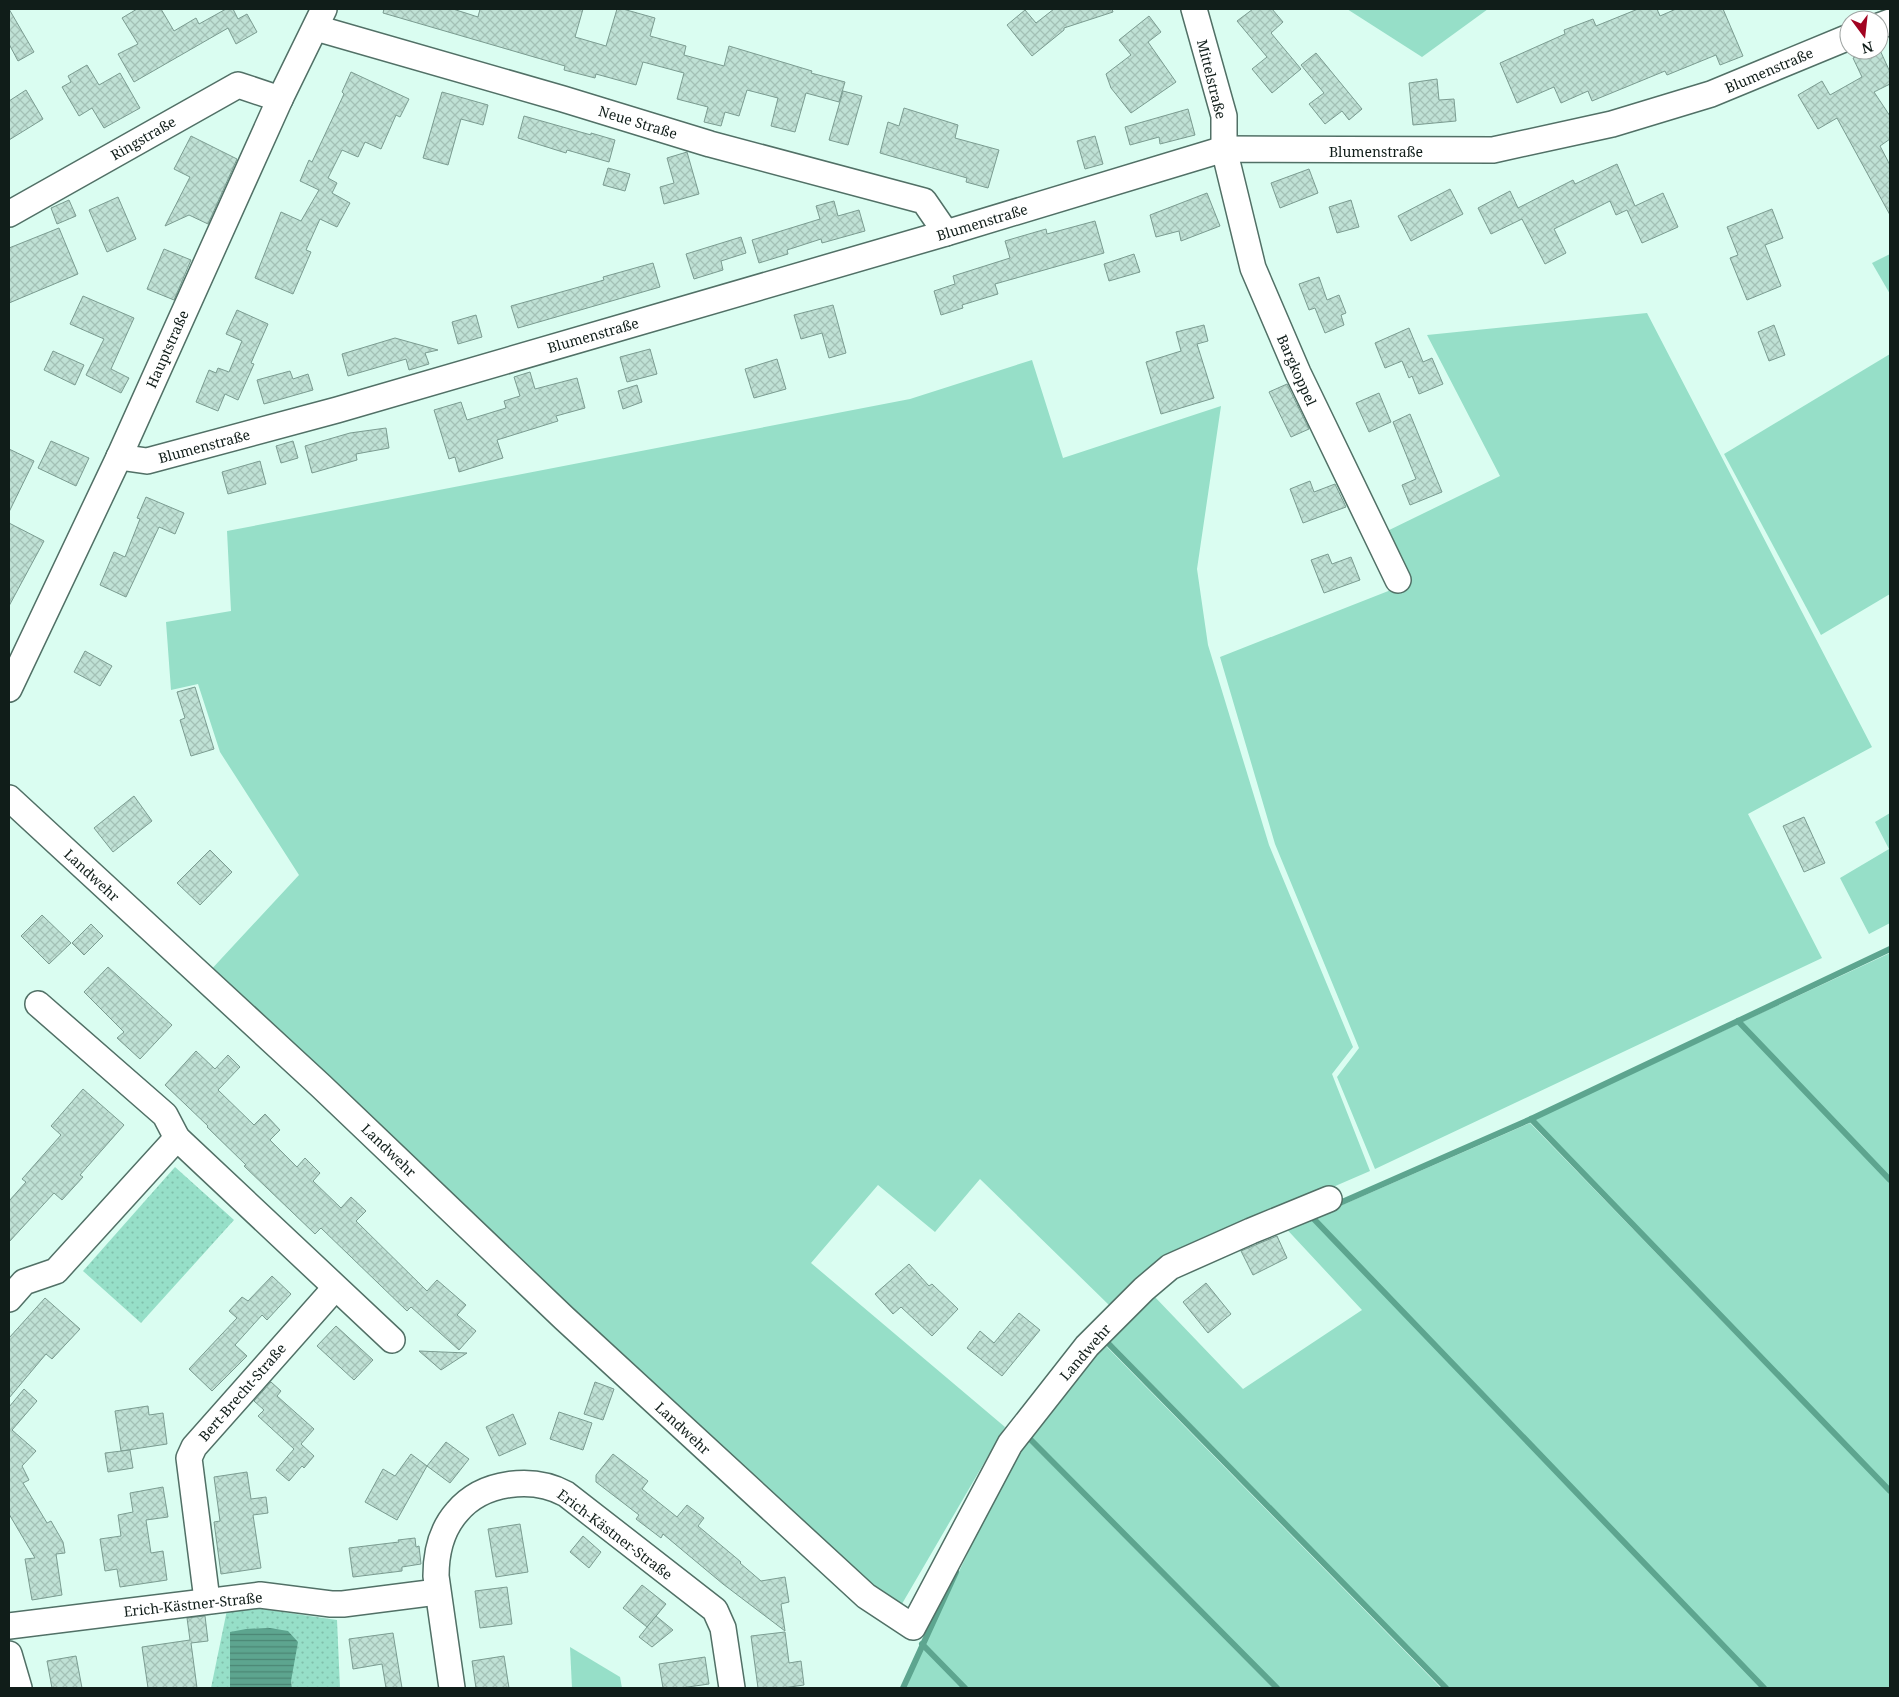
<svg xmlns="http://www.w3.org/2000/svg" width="1899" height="1697" font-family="'Noto Serif',serif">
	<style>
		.grass { fill: #96dfc8 }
		.park { fill: url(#park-dots) }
		.water { fill: url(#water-rules) }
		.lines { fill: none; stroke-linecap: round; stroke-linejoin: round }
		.stream { stroke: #5da58f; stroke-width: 6 }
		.building { fill: url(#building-cross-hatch); stroke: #7b9c91 }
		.minor-casing { stroke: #517066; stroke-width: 28 }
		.minor { stroke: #fff; stroke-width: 25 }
		.labels { text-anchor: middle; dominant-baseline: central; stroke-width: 4; stroke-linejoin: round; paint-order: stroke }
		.street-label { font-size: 14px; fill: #101d19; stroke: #fff }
	</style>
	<defs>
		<pattern id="park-dots" width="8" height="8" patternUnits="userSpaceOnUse" patternTransform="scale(1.25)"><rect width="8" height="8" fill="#96dfc8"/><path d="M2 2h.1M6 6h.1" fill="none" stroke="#80bfab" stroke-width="1.8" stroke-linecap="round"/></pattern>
		<pattern id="water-rules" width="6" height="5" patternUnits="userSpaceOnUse" patternTransform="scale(1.25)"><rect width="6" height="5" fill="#5da58f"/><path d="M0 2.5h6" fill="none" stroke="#4b8674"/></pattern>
		<pattern id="building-cross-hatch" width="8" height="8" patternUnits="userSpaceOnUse" patternTransform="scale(1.25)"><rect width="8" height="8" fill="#bfe1d5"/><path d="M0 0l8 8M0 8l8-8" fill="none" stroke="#a3c1b6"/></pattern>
	</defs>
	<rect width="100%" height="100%" fill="#dafdf1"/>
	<!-- grass -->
	<g class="grass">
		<path d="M1347,9H1488L1422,57Z"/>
		<path d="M1890,254V294L1872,263Z"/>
		<path d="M1647,313L1872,747L1748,814L1822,958L1375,1169L1337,1077L1359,1048L1275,844L1220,657L1396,588L1379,535L1500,476L1427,335Z"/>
		<path d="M1890,354V594L1821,635L1724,454Z"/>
		<path d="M1032,360L1063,458L1221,406L1197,569L1208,645L1269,845L1353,1047L1332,1074L1370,1171L1166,1259L1110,1306L980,1179L935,1232L878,1185L811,1263L1005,1427L899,1609L869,1594L208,973L299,875L220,752L198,684L171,690L166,622L231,611L227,531L910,399Z"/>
		<path d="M1890,813V923L1869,934L1840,878L1889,849L1875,822Z"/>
		<path d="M1890,953V1177L1742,1022Z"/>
		<path d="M1738,1024L1890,1183V1489L1533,1120Z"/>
		<path d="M1530,1123L1890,1494V1688H1767L1315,1217Z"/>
		<path d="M1306,1214L1761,1688H1449L1107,1338L1153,1295L1243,1389L1362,1310L1280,1222Z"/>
		<path d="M1105,1345L1441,1688H1280L1032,1438Z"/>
		<path d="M1027,1440L1273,1688H967L924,1645L1014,1456Z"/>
		<path d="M570,1647L620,1677L622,1688H572Z"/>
		<path d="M923,1648L962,1688H905Z"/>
	</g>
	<!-- park -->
	<g class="park">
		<path d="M175,1167L234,1220L141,1323L83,1271Z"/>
		<path d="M262,1609L337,1620L340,1688H292L291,1681L230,1632V1688H211L227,1610Z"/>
	</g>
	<!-- water -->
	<path class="water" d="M270,1628L288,1631L298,1642L291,1681L292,1688H230V1632L246,1629Z"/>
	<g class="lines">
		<!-- stream -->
		<g class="stream">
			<path d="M1738,1021L1890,1180"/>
			<path d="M1531,1119L1890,1491"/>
			<path d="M1333,1206L1531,1119L1890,949"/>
			<path d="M1315,1214L1311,1216L1764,1688"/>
			<path d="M1103,1342L1105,1340L1446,1688"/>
			<path d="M1027,1436L1277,1688"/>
			<path d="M922,1644L965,1688"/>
			<path d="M903,1688L956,1572"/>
		</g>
	</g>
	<!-- building -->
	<g class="building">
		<path d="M9,9L34,52L18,61L9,44Z"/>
		<path d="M137,9H161L174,31L196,18L199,24L226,9H233L238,19L247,14L257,32L236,44L228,28L134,82L118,54L138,44L122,18Z"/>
		<path d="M384,9H453L478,17L480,9H583L575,37L606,46L617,9H623L655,18L650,36L686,46L684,55L724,66L729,46L812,71L811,73L845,82L839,102L806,93L795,132L771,126L778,98L747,90L739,116L725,112L721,126L704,122L708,107L677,99L684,73L643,62L636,85L596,74L595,78L564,70L565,66L383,13Z"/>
		<path d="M1054,9H1112L1113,12L1064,28V30L1032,56L1007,25L1025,10L1036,23Z"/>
		<path d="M1253,9H1272L1283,22L1271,33L1301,69L1272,93L1252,69L1267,57L1237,21Z"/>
		<path d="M1638,9H1657L1660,16L1676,9H1723L1743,56L1720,65L1716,55L1667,75L1665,71L1592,101L1588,91L1561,103L1554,87L1517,103L1500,63L1565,34L1564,30L1593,19L1596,26Z"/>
		<path d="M1149,16L1161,32L1148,42L1176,82L1131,113L1111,88L1106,74L1131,55L1119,40Z"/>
		<path d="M1879,48L1890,72V84L1874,92L1890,116V139L1880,146L1890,165V215L1837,118L1818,129L1798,95L1822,81L1830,95L1862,77L1853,58L1871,50H1879Z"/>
		<path d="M1316,53L1362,109L1349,120L1342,111L1325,124L1309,104L1324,93L1301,65Z"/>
		<path d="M87,65L99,85L120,73L140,108L104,128L92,108L79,116L62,87L71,82L68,76Z"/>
		<path d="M351,72L409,99L400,117L396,115L381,149L365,142L358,157L342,150L328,178L337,183L332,193L350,203L337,227L320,219L306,250L311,252L293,294L255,278L281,212L301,221L319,190L300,181L309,160L312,162L344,94L342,92Z"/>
		<path d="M1437,79L1439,100L1454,99L1456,121L1413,125L1409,83Z"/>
		<path d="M26,90L43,119L9,140V101Z"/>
		<path d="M843,91L862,96L848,145L829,140Z"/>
		<path d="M442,92L488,105L483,125L461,119L448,165L423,158Z"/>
		<path d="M904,108L958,125L955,138L999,150L988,188L966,182L967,178L880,153L888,122L899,126Z"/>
		<path d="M1188,109L1195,135L1160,144L1159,137L1130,145L1125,127Z"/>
		<path d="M524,116L591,135V133L615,140L609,162L567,150L566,153L518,138Z"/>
		<path d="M191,136L237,159L208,224L189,215L165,226L190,177L174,169Z"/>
		<path d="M1095,136L1103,164L1085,169L1077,141Z"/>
		<path d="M687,152L699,194L664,204L660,187L674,183L667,158Z"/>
		<path d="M1617,164L1635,206L1663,193L1678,227L1642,243L1627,210L1616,215L1610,201L1554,229L1566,253L1545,264L1522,219L1491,234L1478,208L1510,191L1518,208L1573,180L1575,184Z"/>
		<path d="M608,168L630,174L625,191L603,185Z"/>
		<path d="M1309,169L1318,193L1280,208L1271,183Z"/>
		<path d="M1450,189L1463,214L1411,241L1398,216Z"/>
		<path d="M1207,193L1220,226L1181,241L1179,231L1156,237L1150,215Z"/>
		<path d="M118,197L136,239L107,252L89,210Z"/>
		<path d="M69,200L76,216L57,224L51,208Z"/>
		<path d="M1351,200L1359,227L1337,233L1329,207Z"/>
		<path d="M834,201L838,216L859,210L865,231L822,243L821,239L787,250L788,254L759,263L752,240L820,219L816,206Z"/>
		<path d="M1772,209L1783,238L1765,245L1781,286L1747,300L1730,258L1738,255L1727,227Z"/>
		<path d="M1095,221L1104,253L995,284L998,294L962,305L963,308L941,315L934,291L955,284L953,276L1010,258L1005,241L1046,229L1047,234Z"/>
		<path d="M59,228L78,274L9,303V248Z"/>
		<path d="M741,237L746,253L721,261L723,270L694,279L686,254Z"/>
		<path d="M164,249L191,260L174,300L147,289Z"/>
		<path d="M1134,254L1140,272L1109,281L1104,264Z"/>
		<path d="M653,263L660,287L518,328L511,306L604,280L603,277Z"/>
		<path d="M1319,277L1327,300L1339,295L1346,313L1341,315L1344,325L1325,333L1315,308L1309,310L1299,284Z"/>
		<path d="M83,296L134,318L111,369L129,378L121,393L86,375L104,339L70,324Z"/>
		<path d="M833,305L846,353L829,358L822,333L801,339L794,315Z"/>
		<path d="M237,310L268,324L251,363L254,364L238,400L225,394L218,411L196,402L209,370L216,373L218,368L229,372L242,341L226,334Z"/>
		<path d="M476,315L482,337L458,344L452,322Z"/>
		<path d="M1204,325L1208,341L1197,344L1214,398L1161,414L1146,362L1181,351L1176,332Z"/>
		<path d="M1774,325L1785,355L1769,361L1758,332Z"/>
		<path d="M1409,328L1423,362L1432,358L1443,384L1419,394L1412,376L1409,378L1402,361L1385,368L1375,343Z"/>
		<path d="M395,338L438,350L425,353L429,364L409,370L406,359L348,376L342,354Z"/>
		<path d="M650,349L657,374L627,382L620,357Z"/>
		<path d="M53,351L84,365L75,385L44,370Z"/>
		<path d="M777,359L786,389L754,398L745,369Z"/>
		<path d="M290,371L293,379L308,374L313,390L264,404L257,380Z"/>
		<path d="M530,372L535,389L577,378L585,408L556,416L558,421L497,440L503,458L459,472L455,457L449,459L434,410L461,402L467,420L506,408L504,401L520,396L514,377Z"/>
		<path d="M1287,384L1309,429L1291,437L1269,392Z"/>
		<path d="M637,385L642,402L623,409L618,391Z"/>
		<path d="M1379,393L1391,422L1369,432L1356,403Z"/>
		<path d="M1410,414L1442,492L1410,505L1402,485L1416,479L1393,422Z"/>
		<path d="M386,428L389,448L356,454L357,460L312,473L305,446L350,433Z"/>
		<path d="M51,441L89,458L76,486L38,468Z"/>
		<path d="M293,441L298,458L281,463L276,446Z"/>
		<path d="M9,449L34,461L9,512Z"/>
		<path d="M260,461L266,484L228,494L222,472Z"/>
		<path d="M1310,481L1314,492L1335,484L1346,507L1303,523L1290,489Z"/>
		<path d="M146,497L184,513L175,534L159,527L126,597L100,585L114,552L125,557L140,519L137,518Z"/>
		<path d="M9,523L44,541L9,606Z"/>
		<path d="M1328,554L1332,564L1351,557L1360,580L1324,593L1311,560Z"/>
		<path d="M85,651L112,666L100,686L74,672Z"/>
		<path d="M195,687L214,749L191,756L180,720L185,718L177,692Z"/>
		<path d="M134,796L152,821L113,852L94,828Z"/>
		<path d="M1804,817L1825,863L1804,872L1783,826Z"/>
		<path d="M210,850L232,872L200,905L177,883Z"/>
		<path d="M42,915L71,943L49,964L21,936Z"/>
		<path d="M91,924L103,936L84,955L72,943Z"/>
		<path d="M108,967L172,1025L140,1059L117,1038L124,1032L84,992Z"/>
		<path d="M196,1051L215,1069L228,1055L240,1067L218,1090L254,1125L265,1114L280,1130L270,1140L297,1167L305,1158L320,1173L313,1181L341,1208L351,1197L366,1211L356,1221L427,1291L437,1280L466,1305L457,1315L476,1331L459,1350L411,1307L407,1311L321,1228L315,1234L244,1166L246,1165L207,1127L208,1126L165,1085Z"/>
		<path d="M83,1089L124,1125L80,1175L83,1177L62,1200L54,1193L9,1242V1201L26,1182L22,1179L61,1135L51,1126Z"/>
		<path d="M1277,1236L1287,1258L1253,1275L1241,1251Z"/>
		<path d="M909,1264L929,1286L932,1284L958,1309L932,1336L901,1307L893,1314L875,1294Z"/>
		<path d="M272,1276L291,1294L267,1320L262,1315L235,1345L247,1356L212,1391L189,1369L237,1318L229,1311L242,1297L248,1301Z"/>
		<path d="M1206,1283L1231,1314L1208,1333L1183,1302Z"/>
		<path d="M45,1298L80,1329L52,1359L46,1354L9,1398V1338Z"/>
		<path d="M1019,1313L1040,1330L1002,1376L967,1348L980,1331L994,1343Z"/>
		<path d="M336,1326L373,1360L354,1380L317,1346Z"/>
		<path d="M419,1351L467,1353L441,1370Z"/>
		<path d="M271,1382L281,1391L277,1396L314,1429L301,1444L314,1456L304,1468L302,1466L289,1481L276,1470L294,1449L258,1416L264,1410L254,1401Z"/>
		<path d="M595,1382L614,1389L603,1420L584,1414Z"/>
		<path d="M24,1389L37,1401L12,1430L36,1451L22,1466L29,1480L23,1483L47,1523L51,1521L63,1542L65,1553L56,1554L62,1595L32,1600L25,1559L35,1558L9,1514V1407Z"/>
		<path d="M148,1406L149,1415L163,1413L167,1444L121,1451L115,1411Z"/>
		<path d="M559,1412L592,1423L583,1450L550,1439Z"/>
		<path d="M513,1414L526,1444L499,1456L486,1427Z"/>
		<path d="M446,1442L469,1459L450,1483L427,1466Z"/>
		<path d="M130,1450L133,1468L108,1472L105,1453Z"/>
		<path d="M411,1454L427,1466L397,1520L365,1502L383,1469L395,1476Z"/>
		<path d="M613,1454L648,1481L642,1489L677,1517L687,1505L704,1518L698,1526L741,1562L740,1563L761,1581L785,1577L789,1602L781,1604L785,1631L723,1584L663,1534L661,1538L636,1519L639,1515L596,1482V1475Z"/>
		<path d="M247,1472L251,1499L266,1497L268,1513L253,1515L261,1568L221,1574L214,1522L220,1521L214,1477Z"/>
		<path d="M163,1487L168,1517L146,1520L151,1553L163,1551L167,1580L120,1587L117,1569L105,1571L100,1539L121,1536L118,1515L133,1512L130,1493Z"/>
		<path d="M520,1524L528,1572L496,1577L488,1529Z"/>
		<path d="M583,1536L601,1552L589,1568L570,1552Z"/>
		<path d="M415,1538L416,1547L419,1546L421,1564L402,1567V1571L353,1577L349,1548L399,1542L398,1540Z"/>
		<path d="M642,1585L666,1604L647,1627L623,1608Z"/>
		<path d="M507,1587L512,1624L480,1628L475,1591Z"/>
		<path d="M205,1616L208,1641L191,1643L197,1688H148L142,1647L190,1640L187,1618Z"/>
		<path d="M656,1616L673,1630L652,1647L639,1637Z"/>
		<path d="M785,1632L789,1663L801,1661L804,1685L783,1688H758L751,1636Z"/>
		<path d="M393,1633L402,1688H386L382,1664L353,1669L349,1639Z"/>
		<path d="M76,1656L82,1688H52L47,1661Z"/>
		<path d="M504,1656L509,1688H476L472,1661Z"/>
		<path d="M705,1657L709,1684L681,1688H663L659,1664Z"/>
	</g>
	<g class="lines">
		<defs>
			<g id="minor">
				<path d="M1194,9L1224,116V149L1253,268L1298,373L1398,580"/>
				<path d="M1879,26L1890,22"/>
				<path d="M316,28L563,99L710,144L924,201L946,233"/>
				<path d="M9,214L238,85L280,99"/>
				<path d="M119,457L147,461L337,410L946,233L1224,149L1493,150L1612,124L1711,94L1849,37"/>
				<path d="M9,689L119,457L280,99L324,9"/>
				<path d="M9,798L321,1086L564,1318L866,1596L913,1627L1010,1444L1087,1346L1144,1289L1170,1267L1251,1231L1329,1199"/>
				<path d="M38,1004L165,1115L177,1138L392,1340"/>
				<path d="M9,1299L24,1282L56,1271L177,1138"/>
				<path d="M207,1600L189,1458L194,1447L335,1288"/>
				<path d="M9,1626L260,1595L331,1604H343L437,1592"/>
				<path d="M9,1654L19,1688"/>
				<path d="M452,1688L436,1576C436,1553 442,1529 457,1512C483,1481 533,1476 566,1494L715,1610L723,1628L732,1688"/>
			</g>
		</defs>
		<!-- minor casing -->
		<use href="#minor" class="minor-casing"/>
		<!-- minor -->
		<use href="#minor" class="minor"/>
	</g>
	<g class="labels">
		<!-- street labels -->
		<g class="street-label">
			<text transform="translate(1769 70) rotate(-23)">Blumenstraße</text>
			<text transform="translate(1212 79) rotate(76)">Mittelstraße</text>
			<text transform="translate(638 122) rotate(17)">Neue Straße</text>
			<text transform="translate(143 138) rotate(-30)">Ringstraße</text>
			<text x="1376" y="151">Blumenstraße</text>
			<text transform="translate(982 222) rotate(-17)">Blumenstraße</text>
			<text transform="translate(593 335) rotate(-16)">Blumenstraße</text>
			<text transform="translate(167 349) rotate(-66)">Hauptstraße</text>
			<text transform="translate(1297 370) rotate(66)">Bargkoppel</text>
			<text transform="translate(204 446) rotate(-15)">Blumenstraße</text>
			<text transform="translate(92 875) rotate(43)">Landwehr</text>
			<text transform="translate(389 1150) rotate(44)">Landwehr</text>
			<text transform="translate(1085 1352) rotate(-49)">Landwehr</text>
			<text transform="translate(242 1392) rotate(-49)">Bert-Brecht-Straße</text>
			<text transform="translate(683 1428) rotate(43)">Landwehr</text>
			<text transform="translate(615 1534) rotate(37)">Erich-Kästner-Straße</text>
			<text transform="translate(193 1604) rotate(-6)">Erich-Kästner-Straße</text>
		</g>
	</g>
	<!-- border -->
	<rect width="1899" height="1697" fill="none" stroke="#101d19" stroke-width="20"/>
	<!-- north arrow -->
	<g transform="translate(1864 35) rotate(165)"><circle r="24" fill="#ffffff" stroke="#9fa5a3"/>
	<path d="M0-4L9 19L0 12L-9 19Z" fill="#a20321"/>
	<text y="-8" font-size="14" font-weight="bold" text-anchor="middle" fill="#101d19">N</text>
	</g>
</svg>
